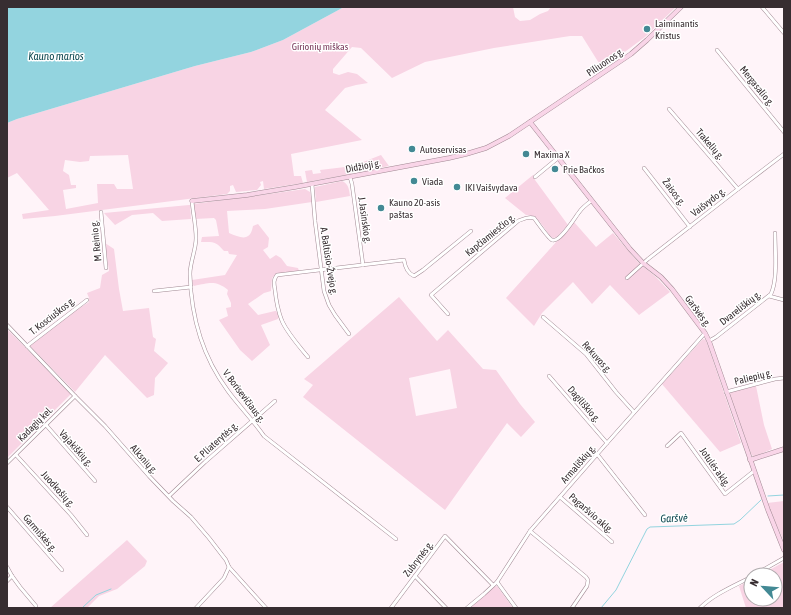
<svg xmlns="http://www.w3.org/2000/svg" width="791" height="615" font-family="'Asap Condensed',sans-serif">
	<style>
		.green { fill: #f8d4e4; fill-rule: evenodd }
		.water { fill: #93d4df }
		.lines { fill: none; stroke-linecap: round; stroke-linejoin: round }
		.stream { stroke: #93d4df; stroke-width: 1 }
		.street-casing { stroke: #a18993; stroke-width: 4 }
		.secondary-casing { stroke: #a18993; stroke-width: 5 }
		.street { stroke: #fff; stroke-width: 3 }
		.secondary { stroke: #f9d5e8; stroke-width: 4 }
		.poi-dot { fill: #438994; stroke: #fff; stroke-width: 1.5 }
		.labels { text-anchor: middle; dominant-baseline: central; stroke-width: 3; stroke-linejoin: round; paint-order: stroke }
		.poi-label { font-size: 10px; fill: #372d31; stroke: #fff; text-anchor: start }
		.park-label { font-size: 10px; fill: #793a5b; stroke: #fff }
		.street-label { font-size: 10px; fill: #372d31; stroke: #fff }
		.water-label { font-size: 11px; font-style: italic; fill: #0e4951; stroke: #fff }
	</style>
	<rect width="100%" height="100%" fill="#fff4f9"/>
	<!-- green -->
	<g class="green">
		<path d="M344,7H513L515,17L520,21L530,20L540,14L548,11L551,7H676L645,37L622,54L602,68L582,36H570L494,48L425,62L392,78L361,48L352,47L333,69V73L339,75L348,72L357,74L368,83L356,85L345,88L325,110L362,140L291,154L294,176H301L303,183L264,189L263,181L260,182L261,185L257,190L236,192L233,185L230,186V191L227,194L55,216L23,219L22,214L49,210L17,173L7,178V123L17,119L195,66L251,52L283,40ZM128,155L133,189H117L114,184H97L98,203L66,209L63,190L76,188V185H71L69,175L63,171L65,160L80,162L89,161L90,156Z"/>
		<path d="M381,155L389,166L357,172L358,164Z"/>
		<path d="M345,167C349,167 350,169 352,172L351,174L307,182L305,171L312,170L313,174L321,173L320,170Z"/>
		<path d="M533,175L535,180L568,225L557,237L553,238L550,236C544,228 538,215 526,215L505,198Z"/>
		<path d="M342,181C349,184 349,190 350,196L316,202L315,189V187Z"/>
		<path d="M305,189L310,192L312,202L265,209L227,211L229,233C241,238 250,242 253,226L258,224L269,238L268,247L263,250L270,259L276,255L281,258L287,266L298,268L299,271L275,275L272,278L271,291L264,293L248,304L258,315L275,311H276L279,316L278,319L261,325L270,345L252,361L240,350L219,320L228,316L226,308L231,307V303L227,294L228,290C215,280 210,283 194,286L193,285L192,280L225,275L237,255L229,254L228,251H224C215,241 215,242 201,242L202,237L219,236L216,220L214,218L195,219L194,204Z"/>
		<path d="M189,205H190L191,219L162,221L153,213L132,215L115,225L104,213Z"/>
		<path d="M574,222L596,247L613,233L638,262L656,277L670,292L639,315L610,285L592,304L573,282L542,313L534,326L506,298Z"/>
		<path d="M105,243L114,249L119,289L123,311L149,308L153,337L156,339L154,351L168,363L155,378L154,395L147,398L105,355L75,392L30,346L70,314L89,302V298L87,293L100,288L102,275L109,271Z"/>
		<path d="M399,297L437,341L448,330L483,369L496,370L520,404L535,422L521,437L507,423L445,510L303,397L313,385L304,379ZM450,369L457,408L416,416L409,378Z"/>
		<path d="M7,329L71,394L7,458Z"/>
		<path d="M703,339L706,340L741,443L720,452L662,384Z"/>
		<path d="M756,386L764,425L772,449L754,457L751,454L729,393L731,392Z"/>
		<path d="M784,501V542L767,503Z"/>
		<path d="M127,540L147,561L145,566L117,589L99,596L87,608H50Z"/>
		<path d="M784,562V608H746L739,586L751,580V599H775V575H760Z"/>
		<path d="M497,586L513,608H469L494,587Z"/>
	</g>
	<!-- water -->
	<path class="water" d="M7,7H344L283,40L251,52L195,66L17,119L7,123Z"/>
	<g class="lines">
		<!-- stream -->
		<g class="stream">
			<path d="M768,496L784,495"/>
			<path d="M82,608L96,595L111,589"/>
			<path d="M601,608L616,590L647,529L650,527L734,524L740,520L761,500"/>
		</g>
		<defs>
			<g id="street">
				<path d="M762,7L784,33"/>
				<path d="M717,50L784,132"/>
				<path d="M669,109L738,189"/>
				<path d="M644,168L690,227"/>
				<path d="M350,177L352,184L363,265"/>
				<path d="M535,177L558,158"/>
				<path d="M312,184L315,221L324,291L329,305L335,315L349,334"/>
				<path d="M192,201C193,213 196,226 196,238C196,250 190,262 190,274C191,317 202,356 228,391C239,406 253,420 264,436L396,539"/>
				<path d="M101,212L106,268"/>
				<path d="M627,278L648,259L738,189L784,154"/>
				<path d="M154,291L191,287"/>
				<path d="M769,296L784,300"/>
				<path d="M448,314L431,295L518,221C523,219 528,216 534,218C538,223 548,238 552,240C560,243 575,217 580,211C583,207 587,204 591,201"/>
				<path d="M543,317L586,354L616,392L634,412"/>
				<path d="M7,325L75,396L105,426L149,476L173,501L191,517L209,538L226,560L229,567L224,578L196,608"/>
				<path d="M709,341L716,337L771,294C778,279 775,250 775,233"/>
				<path d="M27,346L87,300"/>
				<path d="M308,357C299,346 288,334 282,321C278,311 276,300 275,290C274,284 273,280 277,275L404,260C405,267 407,273 414,276L423,270L471,231"/>
				<path d="M549,376L607,443"/>
				<path d="M726,392L775,379L784,378"/>
				<path d="M46,425L95,481"/>
				<path d="M667,446L681,433L725,494L754,471"/>
				<path d="M597,454L645,515"/>
				<path d="M16,455L71,515L87,535"/>
				<path d="M7,463L75,396"/>
				<path d="M169,496L205,462L275,401"/>
				<path d="M560,497L612,542"/>
				<path d="M7,507L62,570"/>
				<path d="M530,531L586,577L588,580L587,586L572,608"/>
				<path d="M7,567L12,576L20,587L36,606"/>
				<path d="M229,567L266,608"/>
				<path d="M754,575L784,558"/>
				<path d="M415,576L446,608"/>
				<path d="M7,581L12,576"/>
				<path d="M497,582L516,608"/>
				<path d="M391,608L445,536L493,585"/>
				<path d="M467,608L484,594L497,582L530,531L607,443L705,333"/>
				<path d="M700,608C714,594 734,586 751,577"/>
			</g>
			<g id="secondary">
				<path d="M530,122L630,249L643,263L661,277L672,289L705,333L709,341L768,510L784,550"/>
				<path d="M192,201L247,195L295,187L449,158L466,154L486,148L509,136L631,54L647,40L681,7"/>
				<path d="M750,460L784,449"/>
			</g>
		</defs>
		<!-- street casing -->
		<use href="#street" class="street-casing"/>
		<!-- secondary casing -->
		<use href="#secondary" class="secondary-casing"/>
		<!-- street -->
		<use href="#street" class="street"/>
		<!-- secondary -->
		<use href="#secondary" class="secondary"/>
	</g>
	<!-- markers -->
	<g class="poi-dot">
		<circle cx="647" cy="29" r="4"/>
		<circle cx="412" cy="149" r="4"/>
		<circle cx="526" cy="154" r="4"/>
		<circle cx="555" cy="169" r="4"/>
		<circle cx="414" cy="181" r="4"/>
		<circle cx="457" cy="187" r="4"/>
		<circle cx="381" cy="208" r="4"/>
	</g>
	<g class="labels">
		<!-- poi labels -->
		<g class="poi-label">
			<text x="655" y="23">Laiminantis<tspan x="655" dy="12">Kristus</tspan></text>
			<text x="420" y="149">Autoservisas</text>
			<text x="534" y="154">Maxima X</text>
			<text x="563" y="169">Prie Bačkos</text>
			<text x="422" y="181">Viada</text>
			<text x="465" y="187">IKI Vaišvydava</text>
			<text x="389" y="202">Kauno 20-asis<tspan x="389" dy="12">paštas</tspan></text>
		</g>
		<!-- park labels -->
		<g class="park-label">
			<text x="320" y="46">Girionių miškas</text>
		</g>
		<!-- street labels -->
		<g class="street-label">
			<text transform="translate(605 62) rotate(-34)">Piliuonos g.</text>
			<text transform="translate(757 86) rotate(51)">Mergasalio g.</text>
			<text transform="translate(710 144) rotate(49)">Trakelių g.</text>
			<text transform="translate(363 166) rotate(-11)">Didžioji g.</text>
			<text transform="translate(674 192) rotate(53)">Žaisos g.</text>
			<text transform="translate(708 202) rotate(-38)">Vaišvydo g.</text>
			<text transform="translate(365 220) rotate(82)">J. Jasinskio g.</text>
			<text transform="translate(490 235) rotate(-39)">Kapčiamiesčio g.</text>
			<text transform="translate(96 241) rotate(-96)">M. Reinio g.</text>
			<text transform="translate(329 261) rotate(81)">A. Baltūsio-Žvejo g.</text>
			<text transform="translate(740 308) rotate(-38)">Dvareliškių g.</text>
			<text transform="translate(698 311) rotate(54)">Garšvės g.</text>
			<text transform="translate(52 316) rotate(-38)">T. Kosciuškos g.</text>
			<text transform="translate(597 357) rotate(48)">Rekuvos g.</text>
			<text transform="translate(753 377) rotate(-14)">Paliepių g.</text>
			<text transform="translate(244 396) rotate(53)">V. Borisevičiaus g.</text>
			<text transform="translate(584 404) rotate(49)">Dagiliškio g.</text>
			<text transform="translate(35 424) rotate(-45)">Kadagių kel.</text>
			<text transform="translate(216 442) rotate(-42)">E. Pliaterytės g.</text>
			<text transform="translate(76 448) rotate(48)">Vajakiškių g.</text>
			<text transform="translate(144 459) rotate(48)">Alksnių g.</text>
			<text transform="translate(578 464) rotate(-49)">Armališkių g.</text>
			<text transform="translate(715 467) rotate(55)">Jotulės aklg.</text>
			<text transform="translate(58 489) rotate(48)">Juodkošių g.</text>
			<text transform="translate(591 513) rotate(41)">Pagaršvio aklg.</text>
			<text transform="translate(40 533) rotate(49)">Garmiškės g.</text>
			<text transform="translate(418 559) rotate(-52)">Zubrynės g.</text>
		</g>
		<!-- water labels -->
		<g class="water-label">
			<text x="56" y="56">Kauno marios</text>
			<text transform="translate(674 518) rotate(-2)">Garšvė</text>
		</g>
	</g>
	<!-- border -->
	<rect width="791" height="615" fill="none" stroke="#372d31" stroke-width="16"/>
	<!-- north arrow -->
	<g transform="translate(763 587) rotate(296)"><circle r="19" fill="#ffffff" stroke="#afabad"/>
	<path d="M0-3L7 15L0 10L-7 15Z" fill="#438994"/>
	<text y="-6" font-size="11" font-weight="bold" text-anchor="middle" fill="#372d31">N</text>
	</g>
</svg>
